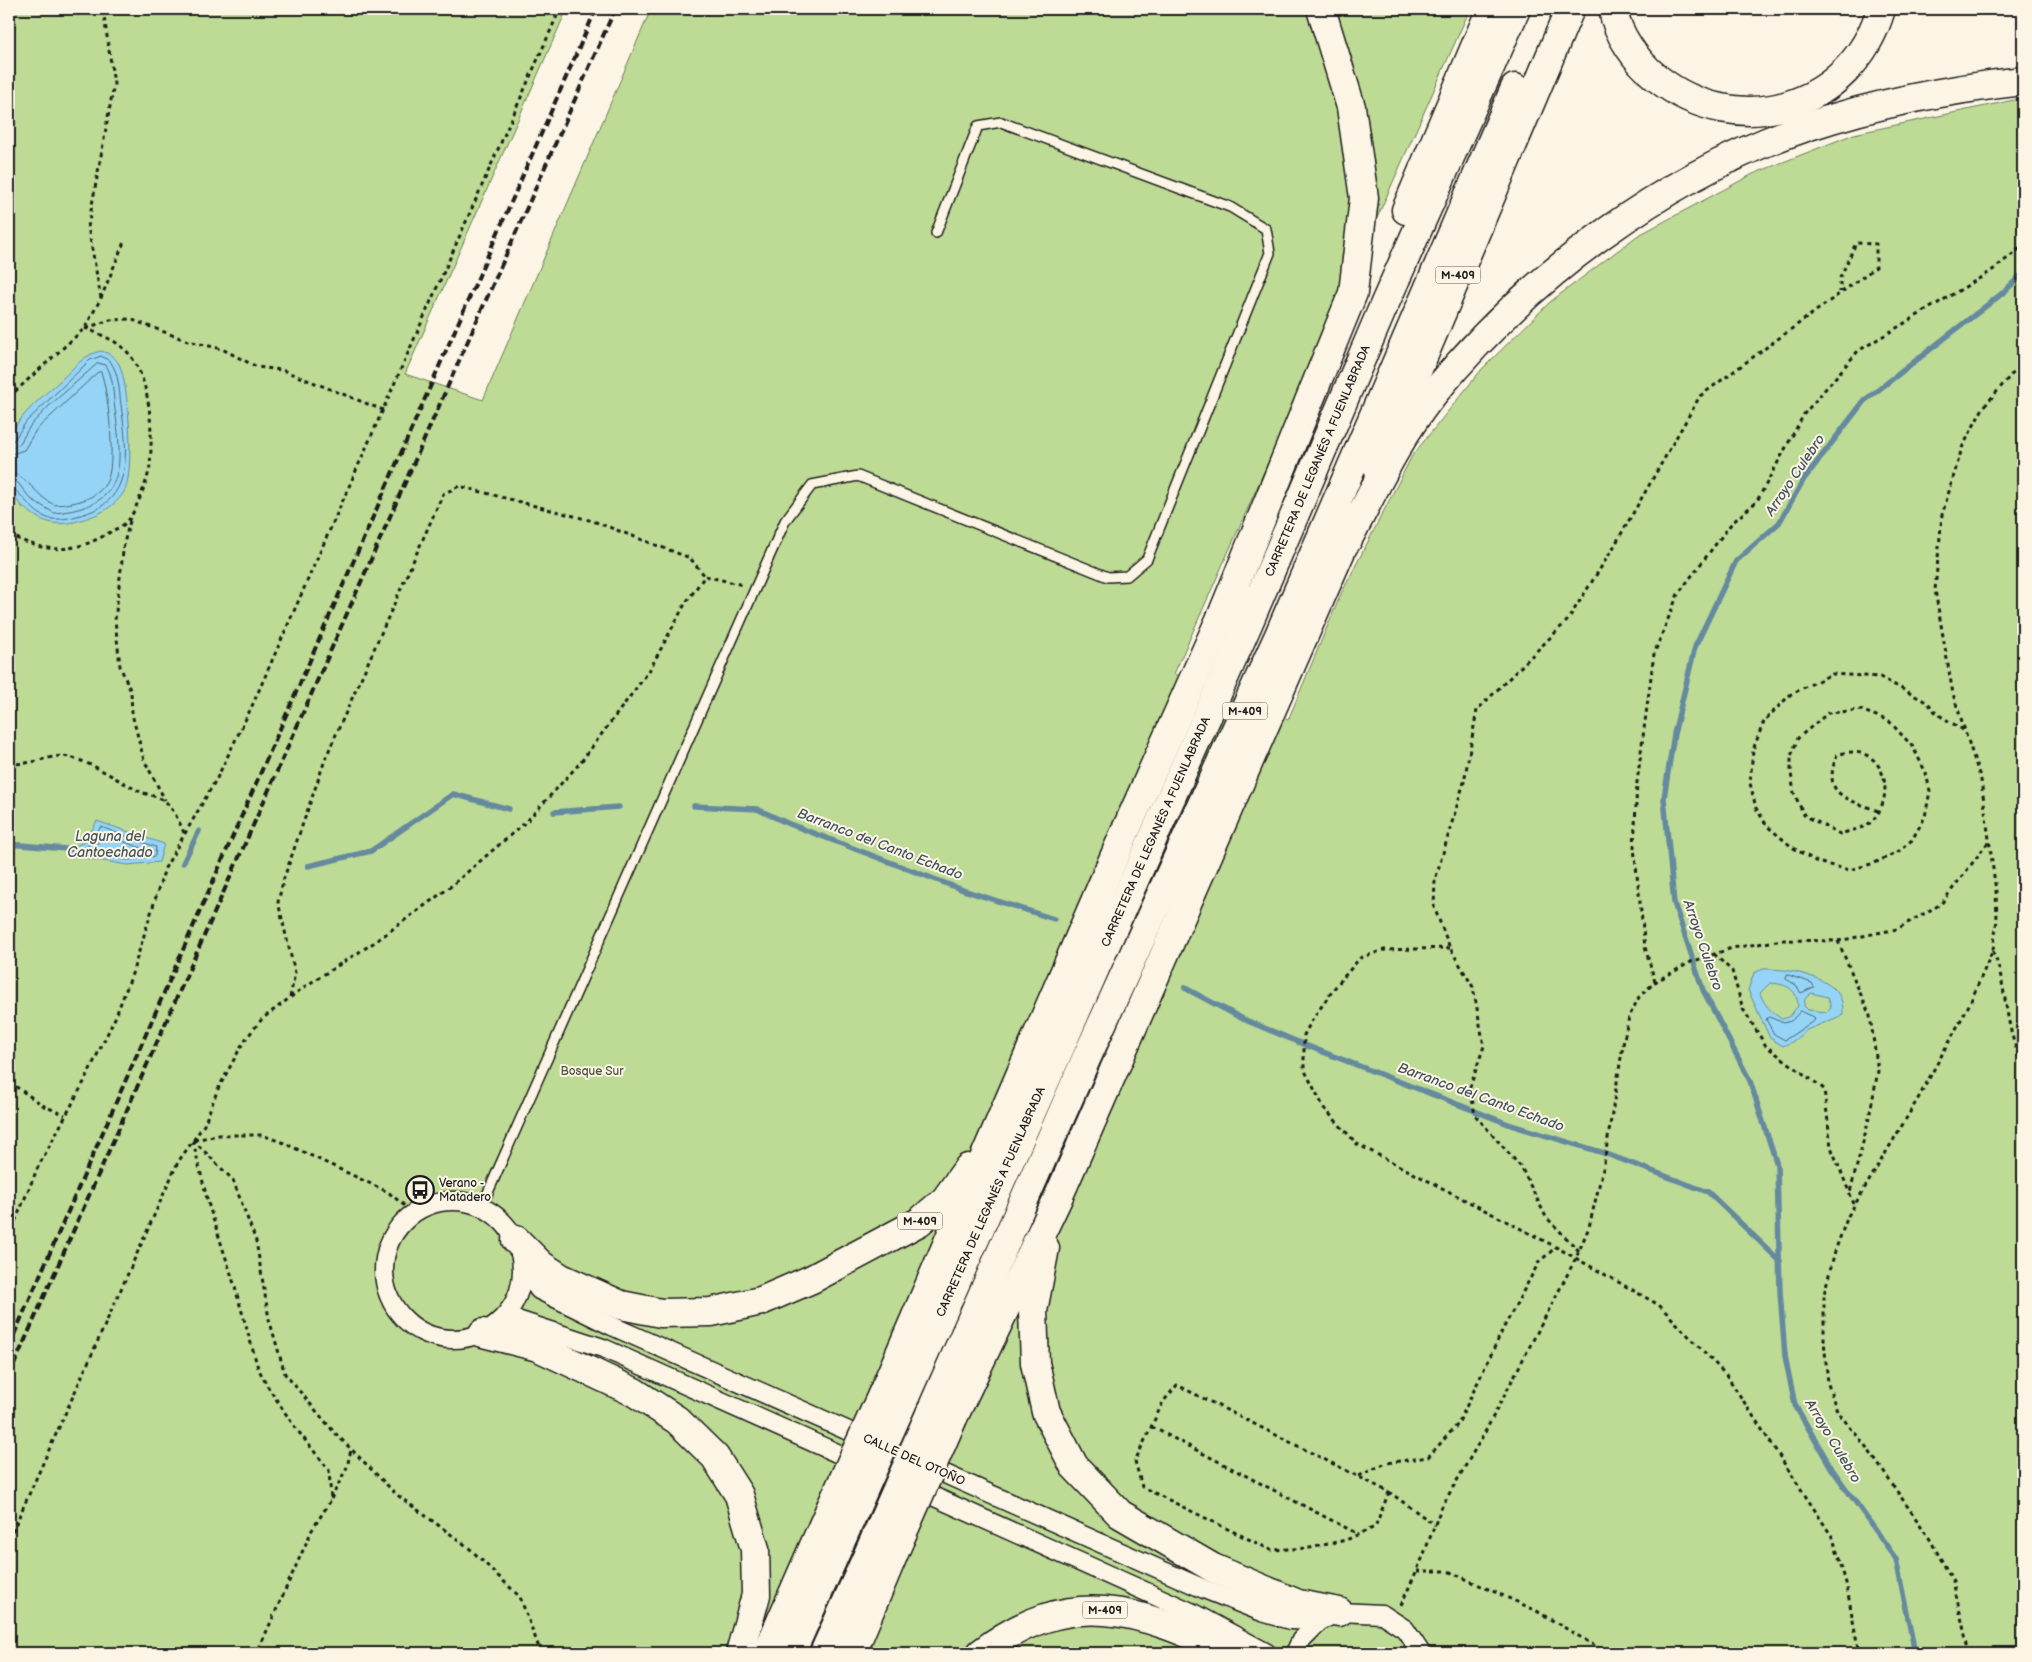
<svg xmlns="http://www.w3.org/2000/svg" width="2032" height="1662" font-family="'Balsamiq Sans',sans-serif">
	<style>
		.green { fill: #bddb94; stroke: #6c7c58 }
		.water { fill: #95d4f6; stroke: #658a9f; fill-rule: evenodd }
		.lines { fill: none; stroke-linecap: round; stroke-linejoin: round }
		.shore { stroke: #4c6673; stroke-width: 1 }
		.stream { stroke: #658a9f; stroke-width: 5.5 }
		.service-casing { stroke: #1c1c1c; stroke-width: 12 }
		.minor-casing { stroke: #1c1c1c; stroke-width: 21 }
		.trunk-casing { stroke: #1c1c1c; stroke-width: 31 }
		.motorway-casing { stroke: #1c1c1c; stroke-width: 31 }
		.path { stroke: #1c1c1c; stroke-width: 3; stroke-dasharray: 4 4; stroke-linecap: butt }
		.service { stroke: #fcf5e5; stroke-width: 9 }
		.minor { stroke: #fcf5e5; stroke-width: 18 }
		.trunk { stroke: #fcf5e5; stroke-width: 28 }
		.motorway { stroke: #fcf5e5; stroke-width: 28 }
		.rail { stroke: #1c1c1c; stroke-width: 4; stroke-dasharray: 8 4; stroke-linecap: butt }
		.trunk-bridge-casing { stroke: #1c1c1c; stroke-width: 31; stroke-linecap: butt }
		.trunk-bridge { stroke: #fcf5e5; stroke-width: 28 }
		.labels { text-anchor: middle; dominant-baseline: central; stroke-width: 4; stroke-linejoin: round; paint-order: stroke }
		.shield { fill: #fcf5e5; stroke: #5f5d58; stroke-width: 1 }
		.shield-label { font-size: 11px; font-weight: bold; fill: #1c1c1c }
		.street-label { font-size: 12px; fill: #1c1c1c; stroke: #fcf5e5 }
		.park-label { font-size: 12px; fill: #4c5540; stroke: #fcf5e5 }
		.poi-label { font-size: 12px; fill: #1c1c1c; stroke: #fcf5e5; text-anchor: start }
		.water-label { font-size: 14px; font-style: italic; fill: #40535d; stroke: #fcf5e5 }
	</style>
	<rect width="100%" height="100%" fill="#fcf5e5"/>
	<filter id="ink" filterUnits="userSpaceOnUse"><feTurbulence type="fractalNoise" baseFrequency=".02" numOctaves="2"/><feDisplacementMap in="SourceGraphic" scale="10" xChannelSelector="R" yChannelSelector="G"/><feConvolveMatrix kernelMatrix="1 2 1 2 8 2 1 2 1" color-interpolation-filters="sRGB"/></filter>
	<g filter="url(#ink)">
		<!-- green -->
		<path class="green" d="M9,9H567L405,374L483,400L651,9H1470L1174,674L1288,720L1341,594L1412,456L1482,369L1550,302L1637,236L1753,174L1854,134L2023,98V1653H9V488L23,508L127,482C133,444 128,402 119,364L77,365L21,419L9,441Z"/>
		<!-- water -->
		<g class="water">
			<path d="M101,351C109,353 115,357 119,364C129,384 135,473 124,492C114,508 98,515 81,520C62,526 47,525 31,513C12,499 9,491 9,469C9,460 8,451 9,442C12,420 46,394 62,379C74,368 84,354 101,351Z"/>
			<path d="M97,821L164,844L159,862L128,865L67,855L74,846L85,842Z"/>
			<path d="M1763,969C1784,968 1833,976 1841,999C1843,1004 1843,1010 1843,1015L1807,1030L1792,1042L1783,1046L1770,1038L1748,990L1754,973ZM1770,983C1786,984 1797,988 1798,1006L1789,1017L1782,1019C1771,1012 1764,1005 1760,993ZM1811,993L1828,997L1831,1008L1827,1012L1808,1010L1804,1006L1805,999Z"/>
		</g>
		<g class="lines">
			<!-- shore -->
			<g class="shore">
				<path d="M9,442L14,440L26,422L90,360L101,356L110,361C119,373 119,390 121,405C127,447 135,499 84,514C74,517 63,520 53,519C34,518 19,488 9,486"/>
				<path d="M9,448L19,445L30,426L49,406L98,363L106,365C114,377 113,396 115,410C124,470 124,507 54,513L31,499L17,482L9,480"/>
				<path d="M9,455L24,450L36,430L98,372H101C108,391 117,466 106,483C96,500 73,504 55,505C36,497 26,473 9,473"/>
				<path d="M101,827L156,847L155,856L128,860L82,853L81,850L89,845Z"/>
				<path d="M104,834L141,848L143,851L128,854L97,849L96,846Z"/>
				<path d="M1788,975L1812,983L1814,987L1801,993L1796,985L1786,979Z"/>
				<path d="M1801,1011L1814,1017L1815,1020L1785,1040L1774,1034L1766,1019L1769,1017L1784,1023L1791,1021Z"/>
			</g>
			<!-- stream -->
			<g class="stream">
				<path d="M694,806L757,809L787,823L963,890L1054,919"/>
				<path d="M554,812L619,807"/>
				<path d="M9,844L78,850"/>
				<path d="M183,863L199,831"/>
				<path d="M308,866L371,851L453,794L509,809"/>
				<path d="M1185,988L1243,1019L1305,1045L1511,1125L1604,1153L1708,1192L1780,1261"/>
				<path d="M1915,1653L1896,1559L1832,1469L1795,1405L1785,1356L1780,1292L1777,1165L1750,1081L1703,990L1674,903L1664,798L1674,734L1695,647L1736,561L1779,523L1804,479L1864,401L2004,292L2023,273"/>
			</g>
			<defs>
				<path id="service" d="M482,1206L785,521L812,485L858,476L1108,577L1127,576L1147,559L1270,253L1266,229L1230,207L1001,122L978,126L936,233"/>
				<g id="minor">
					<circle cx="453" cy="1270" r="69"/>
					<path d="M523,1268L539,1290L612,1326L1204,1589L1262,1612L1290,1620L1320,1621"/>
					<path d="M505,1316L603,1348L1191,1612L1267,1653"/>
					<path d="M1295,1653L1301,1640L1320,1621L1339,1612L1382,1614L1405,1629L1421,1653"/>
				</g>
				<g id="trunk">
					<path d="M1406,210L1491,9"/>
					<path d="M1377,466L1570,9"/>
					<path d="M516,1240L541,1265L561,1278L621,1305L661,1313L711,1312L761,1301L812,1279L919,1222L945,1200L968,1168"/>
					<path d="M1045,1248L1033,1311L1035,1363L1046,1412L1074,1466L1120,1514L1213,1568L1298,1604L1339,1612"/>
					<path d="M483,1333L538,1347L634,1392L677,1420L715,1457L739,1495L755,1549L756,1595L740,1653"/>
					<path d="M885,1388L1125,832L1235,586"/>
					<path d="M905,1397L1248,624L1385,303L1516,9"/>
					<path d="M932,1409L1086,1059L1279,635L1515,88"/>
					<path d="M953,1418L1058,1198L1355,519"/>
					<path d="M767,1653L830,1509"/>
					<path d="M791,1653L851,1518"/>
					<path d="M824,1653L879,1530"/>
					<path d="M852,1653L900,1539"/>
					<path d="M981,1653C1070,1585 1139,1609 1231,1653"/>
				</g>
				<g id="motorway">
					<path d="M1613,9C1617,35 1637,62 1657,78C1738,142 1852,109 1881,9"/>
					<path d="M1347,541C1374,491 1398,437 1434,393C1528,277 1666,174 1809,126C1878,103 1950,89 2023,81"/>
					<path d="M1225,608L1353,293L1364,198L1351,107L1321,9"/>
				</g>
			</defs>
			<!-- service casing -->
			<use href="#service" class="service-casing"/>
			<!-- minor casing -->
			<use href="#minor" class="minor-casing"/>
			<!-- trunk casing -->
			<use href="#trunk" class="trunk-casing"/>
			<!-- motorway casing -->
			<use href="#motorway" class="motorway-casing"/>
			<!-- path -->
			<g class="path">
				<path d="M101,298L88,227L114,84L103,9"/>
				<path d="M86,328L110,320L130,319L188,341L222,349L257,367L282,370L383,410"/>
				<path d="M9,397L85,328L101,298L124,242"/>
				<path d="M130,521L124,543L115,620L120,666L131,692L132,714L144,760L165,800"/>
				<path d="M9,534C46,555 77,553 112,531C118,528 127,524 130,518C137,507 149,477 150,465C153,431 151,383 130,355C119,341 101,335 85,328"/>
				<path d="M9,763C31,767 50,753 69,757C94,763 118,781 141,792C148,795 161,797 166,802C175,811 180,824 185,835"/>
				<path d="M1878,811C1846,798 1821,796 1837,755C1882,739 1899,793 1872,821C1866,828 1849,831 1840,834L1804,815L1794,793L1791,773V756L1798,738L1828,713L1861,710L1889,721L1913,747L1926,773L1930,791L1925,817L1912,840L1899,851L1875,863L1849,870L1817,862L1792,847L1767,826L1756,808L1750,783L1753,750L1764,721L1791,694L1832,674L1880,677L1928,703L1937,714L1965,731"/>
				<path d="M1838,941L1870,1016L1878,1071L1868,1123L1850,1192"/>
				<path d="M1450,948L1384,950L1360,958L1336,986L1312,1020L1304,1035V1069L1324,1108L1357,1144L1556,1247L1659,1305L1727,1376L1833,1538L1846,1583L1859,1653"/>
				<path d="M1993,951C2008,987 2004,1030 2023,1063"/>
				<path d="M1714,954L1732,971L1743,1009L1766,1046L1824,1089L1831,1147L1854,1204"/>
				<path d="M1655,982L1645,947L1634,848L1637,782L1654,654L1678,594L1731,524L1757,501L1804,414L1858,351L1990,272L2023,246"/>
				<path d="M290,997L295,973L278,902L284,878L326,757L443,494L459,486L593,521L690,558L705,576"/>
				<path d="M9,1082L44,1106L65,1115"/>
				<path d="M193,1140L233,1180L256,1241L269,1319L285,1374L334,1432L396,1494L468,1547L520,1597L541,1653"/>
				<path d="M194,1140L219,1135H262L284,1143L388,1192L412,1212"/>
				<path d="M193,1141L208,1203L232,1277L258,1368L268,1387L294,1426L329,1470L331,1500L312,1530L257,1653"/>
				<path d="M9,1236L38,1167L84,1082L115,1018L131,977L165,868L217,778L252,706L560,9"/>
				<path d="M1579,1251L1546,1217L1521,1167L1475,1115L1470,1087L1484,1046L1473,987L1450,948L1434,907L1435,880L1464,782L1477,710L1567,621L1612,550L1700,396L1876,267V244L1856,243L1840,278V292"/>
				<path d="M1152,1427L1358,1534"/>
				<path d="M1359,1476L1386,1463L1428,1457L1458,1424L1504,1327L1539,1262L1556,1247"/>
				<path d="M1389,1492L1375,1527L1346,1540L1310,1548L1271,1550L1142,1487L1135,1461L1163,1402L1177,1385L1389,1492L1435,1525"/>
				<path d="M331,1499L347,1467L351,1450"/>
				<path d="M9,1539L178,1162L204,1125L218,1089L244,1041L262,1019L304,987L375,942L450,887L528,820L580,763L649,671L685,604L705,576L743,585"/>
				<path d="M1417,1571H1448L1535,1610L1607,1653"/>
				<path d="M1401,1605L1422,1559L1441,1508L1484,1434L1576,1258L1589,1227L1603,1169L1624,1039L1629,1017L1639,997L1655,982L1691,962L1732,948L1783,940L1838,941L1897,929L1941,904L1990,840"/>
				<path d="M1103,1653H1122"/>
				<path d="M1969,1653L1953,1581L1928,1536L1867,1448L1837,1411L1828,1384L1824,1340V1294L1835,1251L1848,1216L1919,1097L1970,1003L1993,950L1997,920L1996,891L1981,780L1953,694L1935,590L1942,515L1962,448L1983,408L2011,375L2023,365"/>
			</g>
			<!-- service -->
			<use href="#service" class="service"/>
			<!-- minor -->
			<use href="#minor" class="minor"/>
			<!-- trunk -->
			<use href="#trunk" class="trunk"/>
			<!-- motorway -->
			<use href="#motorway" class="motorway"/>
			<!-- rail -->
			<g class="rail">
				<path d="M9,1346L596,9"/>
				<path d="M9,1376L615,9"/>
			</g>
			<defs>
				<g id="trunk-bridge">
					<path d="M830,1509L885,1388"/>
					<path d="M851,1518L905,1397"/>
					<path d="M879,1530L932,1409"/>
					<path d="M900,1539L953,1418"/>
				</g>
			</defs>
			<!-- trunk-bridge casing -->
			<use href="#trunk-bridge" class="trunk-bridge-casing"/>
			<!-- trunk-bridge -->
			<use href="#trunk-bridge" class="trunk-bridge"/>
		</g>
	</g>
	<!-- icons -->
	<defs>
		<symbol id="bus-ring" viewBox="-11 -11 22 22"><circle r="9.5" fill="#fcf5e5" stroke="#1c1c1c" stroke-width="1.5"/><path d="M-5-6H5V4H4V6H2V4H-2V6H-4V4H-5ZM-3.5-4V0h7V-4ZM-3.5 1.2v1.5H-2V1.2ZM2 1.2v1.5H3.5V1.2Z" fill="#1c1c1c"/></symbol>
	</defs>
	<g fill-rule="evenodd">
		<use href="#bus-ring" x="404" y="1174" width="32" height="32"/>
	</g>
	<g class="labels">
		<!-- shield labels -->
		<g class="shield">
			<rect x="1435.5" y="266.5" width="45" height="17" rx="4"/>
			<rect x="1222.5" y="702.5" width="45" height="17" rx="4"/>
			<rect x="897.5" y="1212.5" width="45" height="17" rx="4"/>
			<rect x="1082.5" y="1601.5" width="45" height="17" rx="4"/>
		</g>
		<g class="shield-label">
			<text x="1458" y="275">M-409</text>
			<text x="1245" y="711">M-409</text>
			<text x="920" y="1221">M-409</text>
			<text x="1105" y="1610">M-409</text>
		</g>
		<!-- street labels -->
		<g class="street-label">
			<text transform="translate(1318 461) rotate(-67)">CARRETERA DE LEGANÉS A FUENLABRADA</text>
			<text transform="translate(1156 832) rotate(-66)">CARRETERA DE LEGANÉS A FUENLABRADA</text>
			<text transform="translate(991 1202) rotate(-66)">CARRETERA DE LEGANÉS A FUENLABRADA</text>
			<text transform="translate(914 1460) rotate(24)">CALLE DEL OTOÑO</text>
		</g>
		<!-- park labels -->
		<g class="park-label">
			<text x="592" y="1071">Bosque Sur</text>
		</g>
		<!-- poi labels -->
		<g class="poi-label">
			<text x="439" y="1183">Verano -<tspan x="439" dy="14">Matadero</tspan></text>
		</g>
		<!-- water labels -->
		<g class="water-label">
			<text transform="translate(1795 475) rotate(-56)">Arroyo Culebro</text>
			<text x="110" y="836">Laguna del<tspan x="110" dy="16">Cantoechado</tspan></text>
			<text transform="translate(880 844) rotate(21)">Barranco del Canto Echado</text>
			<text transform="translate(1703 945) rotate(71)">Arroyo Culebro</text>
			<text transform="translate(1481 1097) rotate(20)">Barranco del Canto Echado</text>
			<text transform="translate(1833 1441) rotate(59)">Arroyo Culebro</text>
		</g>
	</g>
	<!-- margin -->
	<rect width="2032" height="1662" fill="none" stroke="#fcf5e5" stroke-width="30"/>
	<rect x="15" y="15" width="2002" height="1632" fill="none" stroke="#1c1c1c" stroke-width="2" filter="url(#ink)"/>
</svg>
